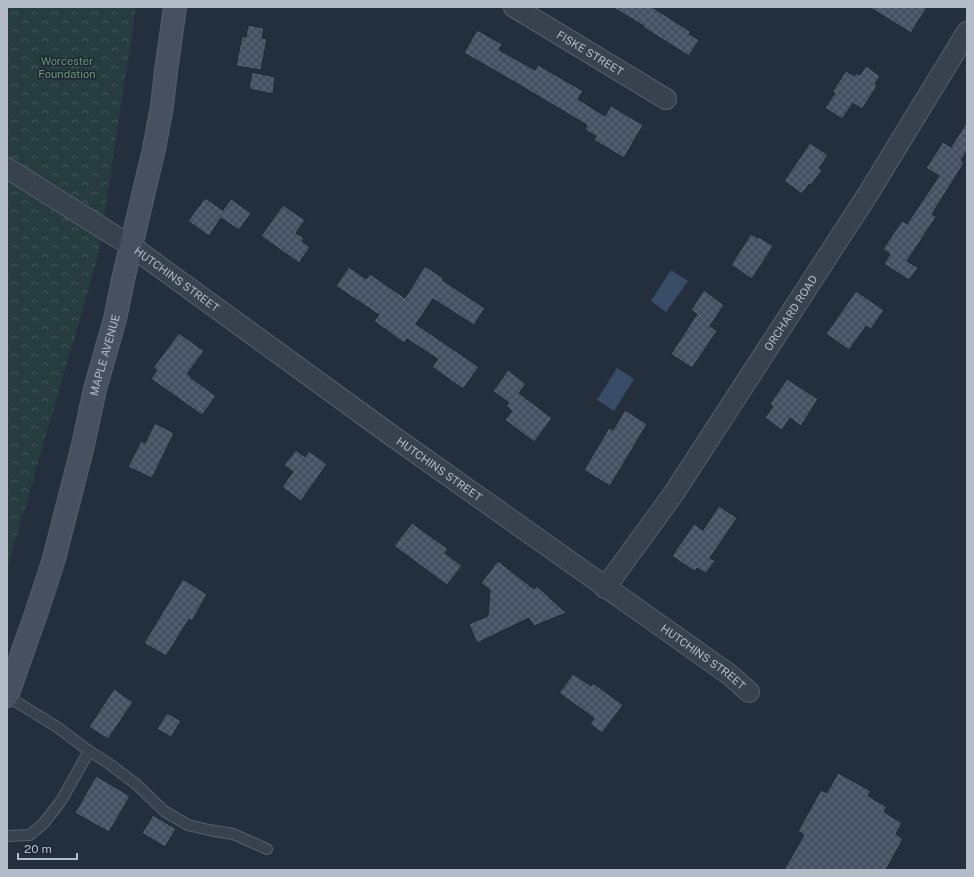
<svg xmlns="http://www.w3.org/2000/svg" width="974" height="877" font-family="'Public Sans',sans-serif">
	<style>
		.park { fill: url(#park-crowns) }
		.water { fill: #394c67 }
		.building { fill: url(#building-cross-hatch); stroke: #1f2835 }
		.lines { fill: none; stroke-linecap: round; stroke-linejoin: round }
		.lane-casing { stroke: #565f6c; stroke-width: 12 }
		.street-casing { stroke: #565f6c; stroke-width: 22 }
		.secondary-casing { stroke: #565f6c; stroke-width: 24 }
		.lane { stroke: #38414e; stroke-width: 10 }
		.street { stroke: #38414e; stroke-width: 20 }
		.secondary { stroke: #465061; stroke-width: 22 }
		.labels { text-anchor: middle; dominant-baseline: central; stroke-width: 3; stroke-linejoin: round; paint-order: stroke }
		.street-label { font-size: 11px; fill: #b4bcc9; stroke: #1d2633 }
		.park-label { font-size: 11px; fill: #6b9a76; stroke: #1d2633 }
	</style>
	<defs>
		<pattern id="park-crowns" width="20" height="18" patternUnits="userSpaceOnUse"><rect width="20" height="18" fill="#263c3f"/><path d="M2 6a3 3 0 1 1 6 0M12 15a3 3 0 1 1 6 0" fill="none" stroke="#435659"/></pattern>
		<pattern id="building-cross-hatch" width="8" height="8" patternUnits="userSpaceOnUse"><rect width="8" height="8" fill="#455162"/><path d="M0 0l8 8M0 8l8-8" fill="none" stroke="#5d6877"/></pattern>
	</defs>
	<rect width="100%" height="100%" fill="#242f3e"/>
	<!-- park -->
	<path class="park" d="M7,7H136L98,256L7,570Z"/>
	<!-- water -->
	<g class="water">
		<path d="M671,270L688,281L666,312L651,301Z"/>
		<path d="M617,368L634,379L614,411L597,400Z"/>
	</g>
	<!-- building -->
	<g class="building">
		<path d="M612,7H652L691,32L689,34L699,40L689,56L643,27L644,26Z"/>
		<path d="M869,7H927L911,33Z"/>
		<path d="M248,25L264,28L262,38L267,39L261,70L236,66L242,36L246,37Z"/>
		<path d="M477,30L502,44L499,50L535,70L538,65L583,91L578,99L605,116L611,106L643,125L624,158L594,140L596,136L585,130L587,125L506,77L464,53Z"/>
		<path d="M866,66L880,76L875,84L877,86L862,109L853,103L842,119L825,108L835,93L832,92L846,71L854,76L856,73L860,75Z"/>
		<path d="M252,72L275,77L273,94L249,89Z"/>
		<path d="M967,122V151L961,160L964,163L932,214L936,217L907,261L918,268L909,280L884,264L890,254L883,249L902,221L907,224L939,176L926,168L943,142L951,147Z"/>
		<path d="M810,143L828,155L819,168L822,170L811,185L809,184L802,194L784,181Z"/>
		<path d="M205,198L223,210L231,199L251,213L239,230L221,218L209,236L188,221Z"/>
		<path d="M283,205L305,220L296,233L304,238L302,241L310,247L299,263L261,236Z"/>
		<path d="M751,234L758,238L759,237L773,246L752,279L731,265Z"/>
		<path d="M425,266L443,278L442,280L485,308L474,325L433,299L416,324L479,367L463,389L432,367L438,359L407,339L404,343L374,321L379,315L336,286L349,267L366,279L370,274L405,298Z"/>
		<path d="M704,290L724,305L710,326L717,331L692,368L671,354L697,314L691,310Z"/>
		<path d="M856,291L884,310L871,329L866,326L849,350L826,334Z"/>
		<path d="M179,333L204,351L187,374L191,376L190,377L216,396L202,415L151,379L157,370L153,368Z"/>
		<path d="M508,370L526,384L519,393L552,418L534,442L505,420L512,411L506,406L509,403L493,391Z"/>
		<path d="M787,379L818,399L801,426L790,418L782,430L765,418L773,406L770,404Z"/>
		<path d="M625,410L647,424L610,486L584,470L609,428L613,430Z"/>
		<path d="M155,423L174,433L152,478L128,467L141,441L145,443Z"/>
		<path d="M296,450L305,457L309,451L327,464L301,501L282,487L293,472L284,465Z"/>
		<path d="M719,506L737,518L710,558L715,561L706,573L697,568L694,571L672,556L694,524L703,530Z"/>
		<path d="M412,523L448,549L445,553L462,566L447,585L394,546Z"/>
		<path d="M498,561L534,589L537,586L566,613L534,626L529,618L477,643L469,624L488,616L490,590L481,583Z"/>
		<path d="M183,579L207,594L192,621L189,619L166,656L144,643Z"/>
		<path d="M573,674L591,686L593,683L623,705L602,733L590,724L594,718L559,693Z"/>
		<path d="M114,689L133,702L108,739L89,727Z"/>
		<path d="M167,713L181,721L171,737L157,729Z"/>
		<path d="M838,773L871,791L868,796L887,807L884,812L902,823L896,834L903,839L886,870H784L804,835L798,831L821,790L827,793Z"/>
		<path d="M96,776L130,796L109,832L75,813Z"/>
		<path d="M153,815L176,829L165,847L142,833Z"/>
	</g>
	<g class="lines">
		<defs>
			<g id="lane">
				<path d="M7,696L57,727L89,751L108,763L136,784L164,811L188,825L209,830L233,834L267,849"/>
				<path d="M7,836L30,835L44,823L61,801L89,751"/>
			</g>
			<g id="street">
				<path id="s1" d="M514,7L666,99"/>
				<path id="s2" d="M7,168L131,246L391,435L730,675L749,692"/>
				<path id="s3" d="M605,588L674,493L868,194L967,32"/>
			</g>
			<g id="secondary">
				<path id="s4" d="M7,696L37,611L54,559L83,445L95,389L115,319L123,280L154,149L162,106L166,71L175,7"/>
			</g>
		</defs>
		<!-- lane casing -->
		<use href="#lane" class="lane-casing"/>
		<!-- street casing -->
		<use href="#street" class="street-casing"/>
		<!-- secondary casing -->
		<use href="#secondary" class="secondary-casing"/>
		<!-- lane -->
		<use href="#lane" class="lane"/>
		<!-- street -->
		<use href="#street" class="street"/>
		<!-- secondary -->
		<use href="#secondary" class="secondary"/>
	</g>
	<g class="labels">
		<!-- street labels -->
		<g class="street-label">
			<text stroke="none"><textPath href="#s1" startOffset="89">FISKE STREET</textPath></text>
			<text stroke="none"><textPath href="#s2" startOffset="203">HUTCHINS STREET</textPath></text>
			<text stroke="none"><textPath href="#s3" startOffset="332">ORCHARD ROAD</textPath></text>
			<text stroke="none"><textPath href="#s4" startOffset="355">MAPLE AVENUE</textPath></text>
			<text stroke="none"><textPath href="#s2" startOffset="527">HUTCHINS STREET</textPath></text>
			<text stroke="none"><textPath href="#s2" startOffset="851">HUTCHINS STREET</textPath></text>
		</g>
		<!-- park labels -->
		<g class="park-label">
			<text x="67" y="61">Worcester<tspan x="67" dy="13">Foundation</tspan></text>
		</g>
	</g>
	<!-- border -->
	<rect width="974" height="877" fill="none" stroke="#b4bcc9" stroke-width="16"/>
	<!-- scale -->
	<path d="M18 853v6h59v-6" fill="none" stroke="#b4bcc9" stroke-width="2"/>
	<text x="24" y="853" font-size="12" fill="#b4bcc9" stroke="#1d2633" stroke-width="3" paint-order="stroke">20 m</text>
</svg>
